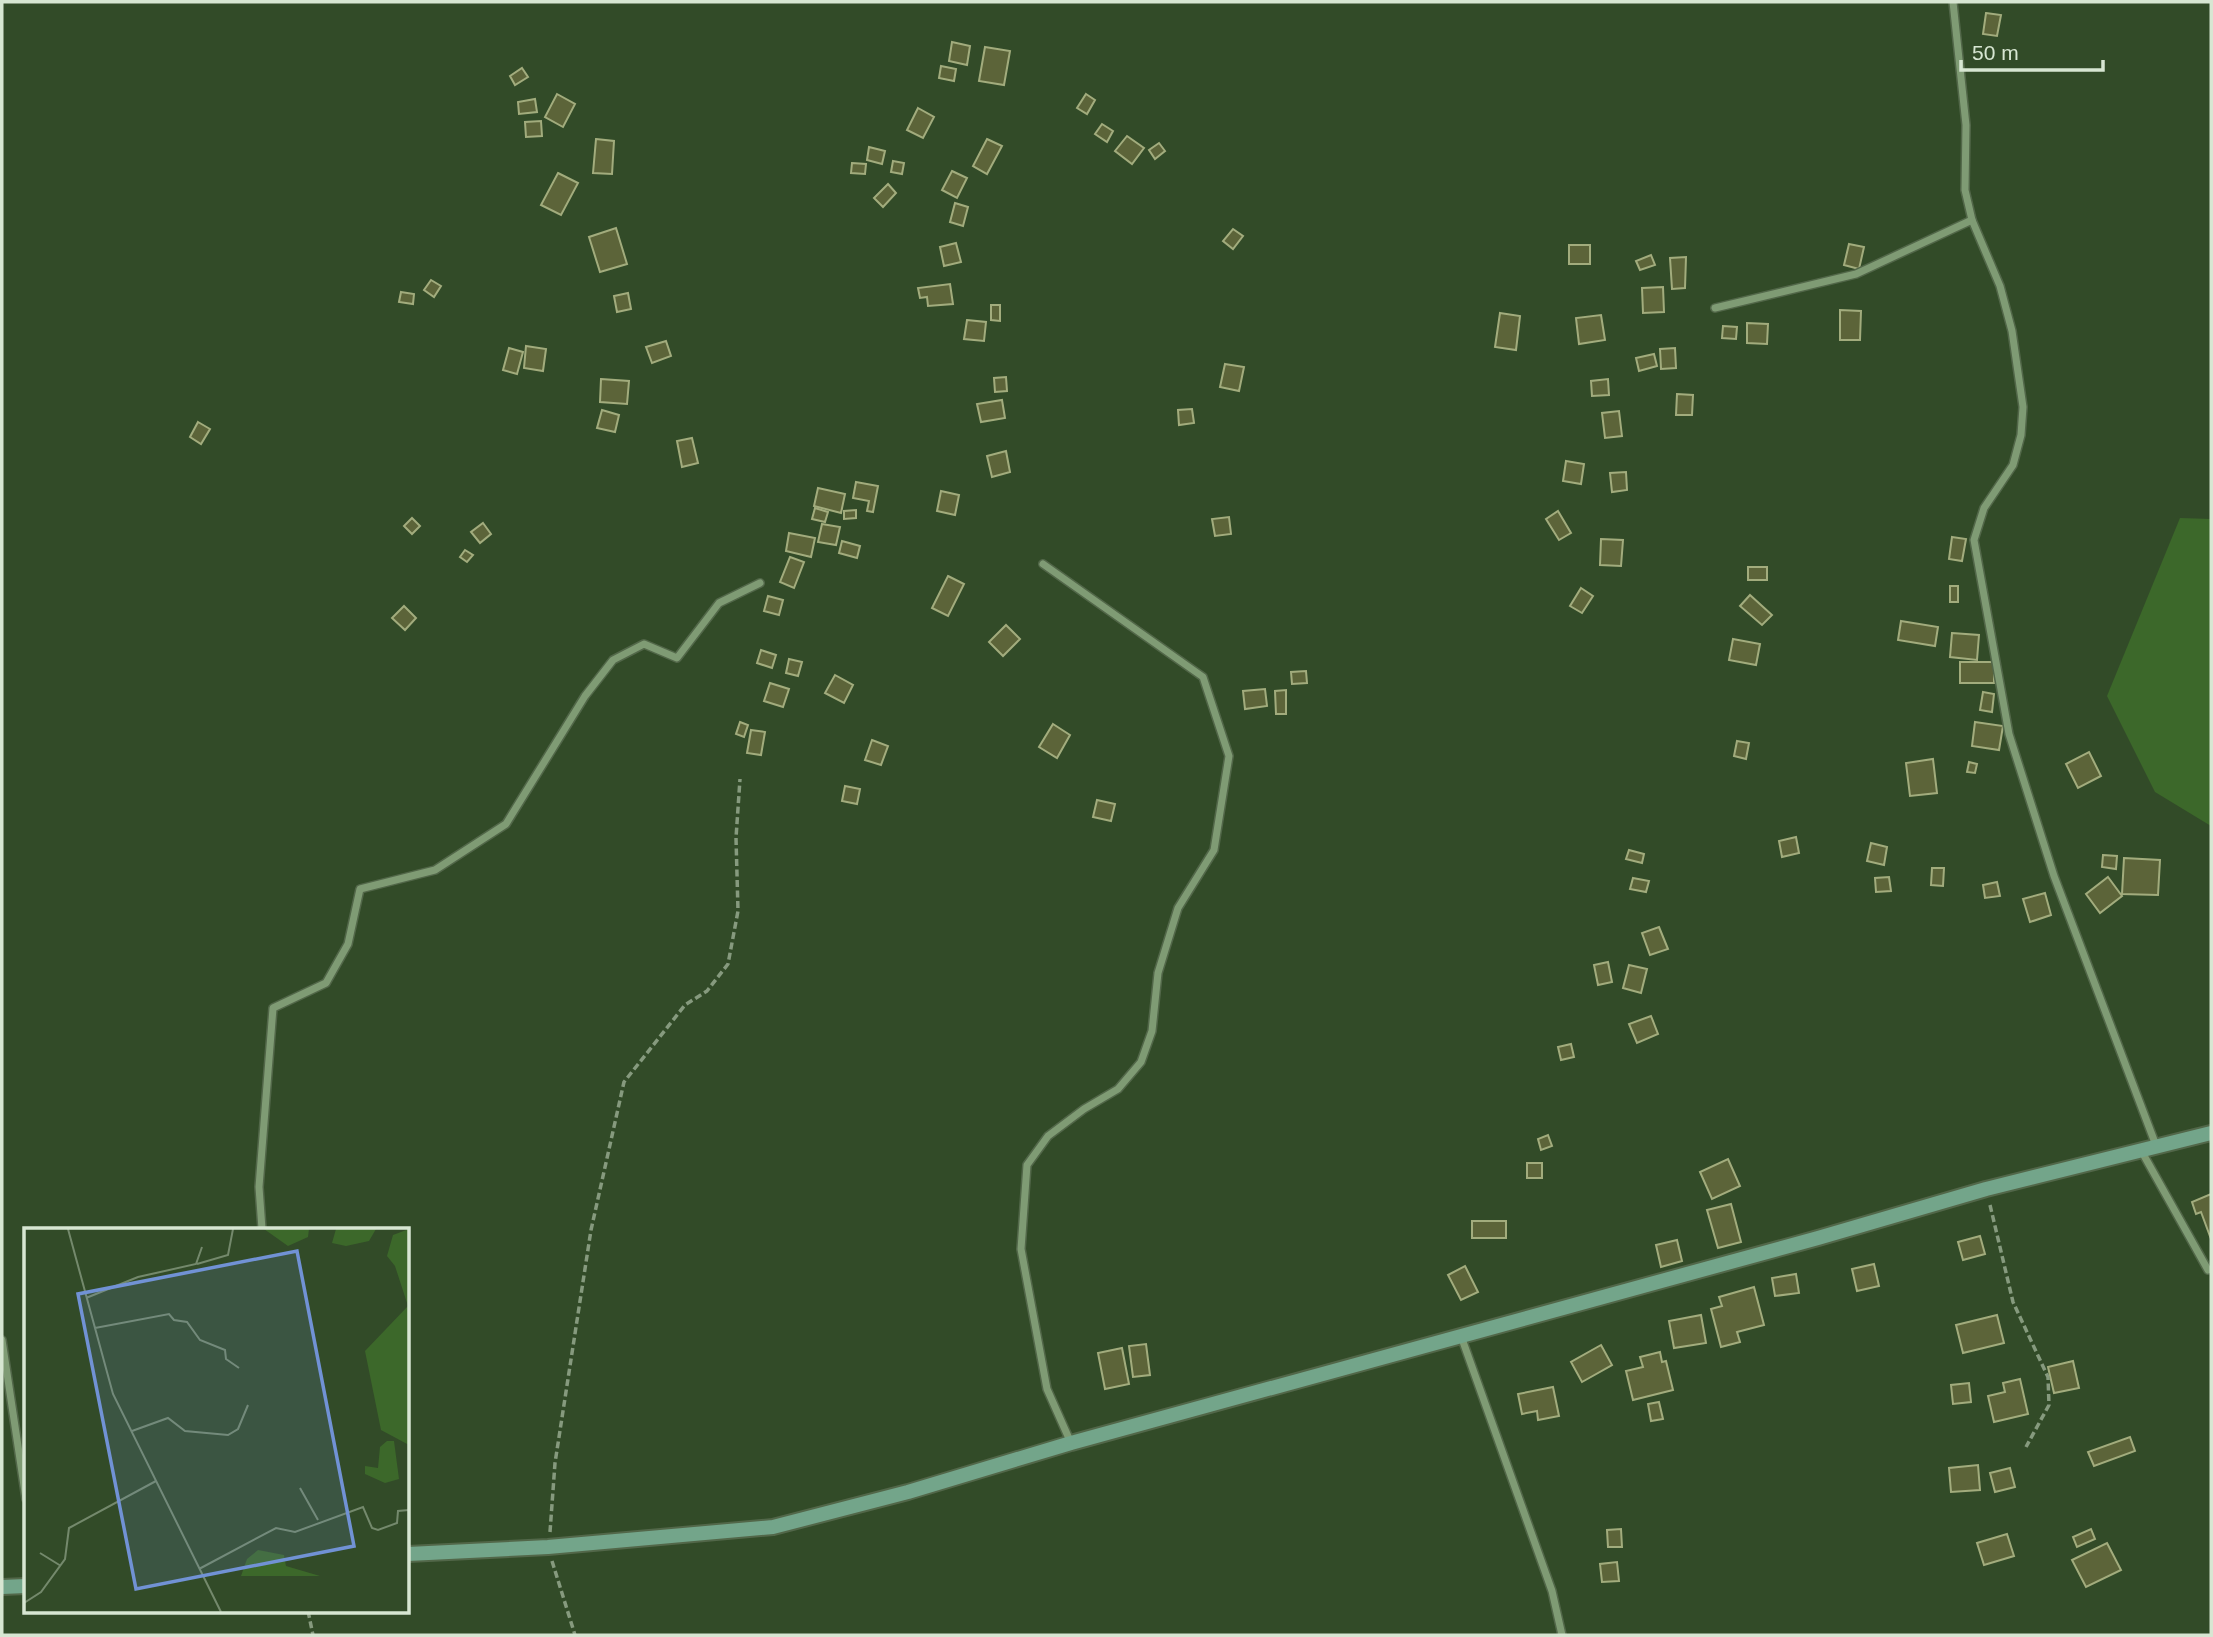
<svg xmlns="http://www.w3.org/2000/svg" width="2213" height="1637" font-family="Arial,sans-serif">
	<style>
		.green { fill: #3c682a }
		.building { fill: #5c6439; stroke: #a2ac7d; stroke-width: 2 }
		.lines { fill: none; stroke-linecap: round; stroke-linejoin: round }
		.minor-casing { stroke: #526749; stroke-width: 10 }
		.secondary-casing { stroke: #526749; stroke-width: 18 }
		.path { stroke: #869a7e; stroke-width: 3.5; stroke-dasharray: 7 3.5; stroke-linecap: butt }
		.minor { stroke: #7f9b74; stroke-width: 7 }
		.secondary { stroke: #73a58a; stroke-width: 14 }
		.inset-road { fill: none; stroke: #74896c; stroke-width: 2 }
		.view { fill: #7192d5; fill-opacity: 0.15; stroke: #7192d5; stroke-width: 3.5 }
		.inset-edge { fill: none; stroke: #d7e6d2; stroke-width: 3.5 }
	</style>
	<rect width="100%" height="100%" fill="#324b28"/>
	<!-- green -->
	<path class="green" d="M2180,518L2211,519V826L2155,792L2107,696Z"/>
	<!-- building -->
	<g class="building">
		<path d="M1986,13L2001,15L1997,36L1983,34Z"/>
		<path d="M952,42L970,46L967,65L949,61Z"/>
		<path d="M985,47L1010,51L1004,85L979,81Z"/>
		<path d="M941,66L956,69L954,81L939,78Z"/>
		<path d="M522,68L528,77L515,85L510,76Z"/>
		<path d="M557,94L575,104L563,127L545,117Z"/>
		<path d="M1086,94L1095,100L1087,114L1077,108Z"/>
		<path d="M535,99L537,112L519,114L518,102Z"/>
		<path d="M918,108L934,117L923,138L907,130Z"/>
		<path d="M541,121L542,136L526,137L525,122Z"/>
		<path d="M1102,124L1113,131L1107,142L1095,134Z"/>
		<path d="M1127,136L1144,148L1132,164L1115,151Z"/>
		<path d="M596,139L614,141L612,174L593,173Z"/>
		<path d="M987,139L1002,146L987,174L973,166Z"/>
		<path d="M1159,143L1165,151L1155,159L1149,150Z"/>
		<path d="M869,147L885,151L882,164L867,160Z"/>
		<path d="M893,161L904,163L902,174L891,172Z"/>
		<path d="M852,163L866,164L865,174L851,173Z"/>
		<path d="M952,171L967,178L957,198L942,190Z"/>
		<path d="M558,173L578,183L561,215L541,205Z"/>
		<path d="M888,184L896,193L883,207L874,198Z"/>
		<path d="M955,203L968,207L963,226L950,222Z"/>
		<path d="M616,228L627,264L600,272L589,237Z"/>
		<path d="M1233,229L1243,236L1233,249L1223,241Z"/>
		<path d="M956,243L961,262L944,266L940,247Z"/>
		<path d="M1849,244L1864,247L1859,269L1844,265Z"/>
		<rect x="1569" y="245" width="21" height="19"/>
		<path d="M1651,255L1655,265L1640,270L1636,261Z"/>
		<path d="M1686,257L1685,288L1672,289L1670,258Z"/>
		<path d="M431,280L441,286L434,297L424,290Z"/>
		<path d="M950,284L953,304L928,306L927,297L920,298L918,288Z"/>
		<path d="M1663,287L1664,312L1643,313L1642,288Z"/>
		<path d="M401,292L414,294L413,304L399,302Z"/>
		<path d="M628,293L631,309L617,312L614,296Z"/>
		<path d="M991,305H1000V321L991,320Z"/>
		<path d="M1840,310L1861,311L1860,340H1840Z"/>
		<path d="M1500,313L1520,316L1516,350L1495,347Z"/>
		<path d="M1601,315L1605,340L1579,344L1576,318Z"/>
		<path d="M967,320L986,322L984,341L964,339Z"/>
		<path d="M1747,323L1768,324L1767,344L1747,343Z"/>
		<path d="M1723,326L1737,327L1736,339L1722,338Z"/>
		<path d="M666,341L671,356L652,363L646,347Z"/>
		<path d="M526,346L546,349L543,371L524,368Z"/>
		<path d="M509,348L523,352L517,374L503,370Z"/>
		<path d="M1675,348L1676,368L1661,369L1660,349Z"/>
		<path d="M1654,354L1657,366L1639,371L1636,358Z"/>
		<path d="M1225,364L1244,367L1239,391L1220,387Z"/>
		<path d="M1006,377L1007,391L995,392L994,378Z"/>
		<path d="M601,379L629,381L627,404L600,402Z"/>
		<path d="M1608,379L1609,395L1592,396L1591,381Z"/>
		<path d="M1677,394L1693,395L1692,415H1676Z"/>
		<path d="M1002,400L1005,418L981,422L977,404Z"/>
		<path d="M1192,409L1194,423L1179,425L1178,410Z"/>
		<path d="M602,410L619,415L615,432L597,428Z"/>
		<path d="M1619,411L1622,436L1605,438L1602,413Z"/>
		<path d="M198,422L210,429L201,444L190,437Z"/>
		<path d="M692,438L698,463L682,467L677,441Z"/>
		<path d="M1006,451L1010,472L992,477L987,456Z"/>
		<path d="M1566,461L1584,464L1581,484L1563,481Z"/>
		<path d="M1626,472L1627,490L1612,492L1610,473Z"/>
		<path d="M856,482L878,486L873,512L867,511L869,501L853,498Z"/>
		<path d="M818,488L845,494L841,513L814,506Z"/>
		<path d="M941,491L959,495L955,515L937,511Z"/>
		<path d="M815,508L828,512L825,522L812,519Z"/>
		<path d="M856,510V518L844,519V511Z"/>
		<path d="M1558,511L1571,533L1559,540L1546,519Z"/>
		<path d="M1229,517L1231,534L1215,536L1212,519Z"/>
		<path d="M412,518L420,526L412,534L404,526Z"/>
		<path d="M483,523L491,534L480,543L471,532Z"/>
		<path d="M822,524L840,527L836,545L818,542Z"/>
		<path d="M789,533L815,538L811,557L786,551Z"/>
		<path d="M1952,537L1966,539L1962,561L1949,559Z"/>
		<path d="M1601,539L1623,540L1621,566L1600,565Z"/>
		<path d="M842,541L860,546L857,558L839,553Z"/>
		<path d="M465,550L473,555L467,562L460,557Z"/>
		<path d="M790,557L804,562L794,588L780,582Z"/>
		<rect x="1748" y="567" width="19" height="13"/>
		<path d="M948,576L964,584L948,616L932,608Z"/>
		<rect x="1950" y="586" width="8" height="16"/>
		<path d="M1581,588L1593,596L1582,613L1570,606Z"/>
		<path d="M1750,595L1772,615L1762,625L1740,606Z"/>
		<path d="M768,596L783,600L779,615L764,611Z"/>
		<path d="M404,606L416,618L405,630L392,618Z"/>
		<path d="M1901,621L1938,627L1935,646L1898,640Z"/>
		<path d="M1006,625L1020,639L1003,656L989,642Z"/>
		<path d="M1952,633L1979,635L1977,660L1950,657Z"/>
		<path d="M1733,639L1760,644L1756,665L1729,660Z"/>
		<path d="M761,650L776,655L772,668L757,663Z"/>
		<path d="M789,659L802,662L798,676L786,673Z"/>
		<rect x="1960" y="662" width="34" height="21"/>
		<path d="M1306,671L1307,683L1292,684L1291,672Z"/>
		<path d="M835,675L853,685L844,703L825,693Z"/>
		<path d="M770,683L789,689L783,707L764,701Z"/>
		<path d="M1265,689L1267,706L1245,709L1243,691Z"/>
		<path d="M1286,690V714H1276L1275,691Z"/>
		<path d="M1983,692L1994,694L1992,712L1980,710Z"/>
		<path d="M740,722L748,725L744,737L736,734Z"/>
		<path d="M1975,722L2003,726L1999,750L1972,746Z"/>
		<path d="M1053,724L1070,735L1057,758L1039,747Z"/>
		<path d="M751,730L765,732L761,755L747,753Z"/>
		<path d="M872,740L888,746L881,765L865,760Z"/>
		<path d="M1737,741L1749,743L1746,759L1734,756Z"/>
		<path d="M2089,752L2101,776L2078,788L2066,764Z"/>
		<path d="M1933,759L1937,793L1910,796L1906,763Z"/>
		<path d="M1969,762L1977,764L1975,773L1967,772Z"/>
		<path d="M845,786L860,789L857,804L842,801Z"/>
		<path d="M1097,800L1115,804L1111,821L1093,817Z"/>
		<path d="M1796,837L1799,853L1782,857L1779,841Z"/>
		<path d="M1871,843L1887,847L1884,865L1867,861Z"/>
		<path d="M1629,850L1644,854L1642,863L1626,859Z"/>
		<path d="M2103,855L2117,856L2116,869L2102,867Z"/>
		<path d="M2124,858L2160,860L2158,895L2122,894Z"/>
		<path d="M1932,868H1944L1943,886L1931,885Z"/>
		<path d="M1889,877L1891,891L1876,892L1875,878Z"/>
		<path d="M2108,877L2122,896L2100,913L2086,894Z"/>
		<path d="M1633,878L1649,881L1646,892L1630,889Z"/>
		<path d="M1997,882L2000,896L1985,898L1983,885Z"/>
		<path d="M2045,893L2051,915L2030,922L2023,899Z"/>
		<path d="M1659,927L1668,949L1650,955L1642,933Z"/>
		<path d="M1608,962L1612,982L1598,985L1594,965Z"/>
		<path d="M1629,965L1647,969L1641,993L1623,988Z"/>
		<path d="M1651,1016L1658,1034L1637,1043L1629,1024Z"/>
		<path d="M1571,1044L1574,1057L1561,1060L1558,1047Z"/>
		<path d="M1548,1135L1552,1146L1541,1150L1538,1139Z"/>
		<path d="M1728,1159L1740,1186L1712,1199L1700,1172Z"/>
		<rect x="1527" y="1163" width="15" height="15"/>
		<path d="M2211,1194V1239L2201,1212L2196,1214L2192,1202Z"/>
		<path d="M1731,1204L1741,1242L1718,1248L1707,1210Z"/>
		<rect x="1472" y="1221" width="34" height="17"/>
		<path d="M1980,1236L1985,1254L1963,1260L1958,1242Z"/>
		<path d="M1677,1240L1682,1261L1661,1267L1656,1245Z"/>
		<path d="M1874,1264L1879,1286L1857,1291L1852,1269Z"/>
		<path d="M1465,1266L1478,1292L1461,1300L1448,1275Z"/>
		<path d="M1796,1274L1799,1293L1775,1296L1772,1278Z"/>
		<path d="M1754,1287L1764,1325L1737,1332L1740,1342L1721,1347L1711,1309L1722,1306L1719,1297Z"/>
		<path d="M1701,1315L1706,1343L1674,1348L1669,1321Z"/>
		<path d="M1997,1315L2004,1343L1963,1353L1956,1325Z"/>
		<path d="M1146,1344L1150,1375L1133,1377L1129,1346Z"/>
		<path d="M1601,1345L1612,1365L1582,1382L1571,1362Z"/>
		<path d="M1122,1348L1129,1384L1105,1389L1098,1353Z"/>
		<path d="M1660,1352L1662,1362L1666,1361L1673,1390L1633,1400L1626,1371L1643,1367L1640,1357Z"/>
		<path d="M2073,1361L2079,1388L2054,1393L2048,1367Z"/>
		<path d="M2020,1379L2028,1414L1994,1422L1988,1396L2005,1392L2003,1383Z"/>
		<path d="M1969,1383L1971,1402L1953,1404L1951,1385Z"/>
		<path d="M1553,1387L1559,1416L1538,1420L1537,1411L1522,1414L1518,1394Z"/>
		<path d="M1659,1402L1663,1419L1651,1421L1648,1404Z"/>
		<path d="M2130,1437L2135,1451L2094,1466L2088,1452Z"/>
		<path d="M1978,1465L1980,1490L1951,1492L1949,1468Z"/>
		<path d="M2010,1468L2015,1487L1995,1492L1990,1473Z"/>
		<path d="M1621,1529L1622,1547H1608L1607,1530Z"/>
		<path d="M2091,1529L2095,1539L2077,1547L2073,1537Z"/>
		<path d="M2007,1534L2014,1556L1984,1565L1977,1543Z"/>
		<path d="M2107,1543L2121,1570L2086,1587L2072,1560Z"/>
		<path d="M1617,1562L1619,1581L1602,1582L1600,1564Z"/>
	</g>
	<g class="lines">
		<defs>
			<g id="minor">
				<path d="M1953,2L1966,125L1965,190L1972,220L2000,286L2012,331L2023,407L2021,435L2013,465L1984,508L1974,540L2009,734L2054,876L2157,1148"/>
				<path d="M1715,308L1856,274L1972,220"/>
				<path d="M1043,564L1203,677L1229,756L1214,850L1178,908L1158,973L1152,1031L1141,1062L1118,1089L1084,1109L1048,1136L1027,1165L1021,1249L1047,1389L1071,1443"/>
				<path d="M2142,1152L2208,1270"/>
				<path d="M262,1229L259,1187L273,1008L326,983L348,944L360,889L435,870L506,824L585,696L613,660L644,644L677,658L719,603L760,583"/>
				<path d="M1461,1336L1552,1591L1562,1635"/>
				<path d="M2,1340L26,1499"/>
			</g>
			<g id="secondary">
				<path d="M408,1554L548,1547L773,1527L908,1492L1071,1443L1818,1238L1986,1189L2211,1133"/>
				<path d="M2,1587L26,1586"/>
			</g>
		</defs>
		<!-- minor casing -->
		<use href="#minor" class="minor-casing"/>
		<!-- secondary casing -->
		<use href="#secondary" class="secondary-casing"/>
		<!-- path -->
		<g class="path">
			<path d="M1990,1205L2013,1302L2048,1377L2049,1405L2026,1447"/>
			<path d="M550,1532L555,1463L591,1230L624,1082L685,1005L707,991L728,964L738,911L736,838L740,779"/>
			<path d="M552,1561L575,1635"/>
			<path d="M308,1611L313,1635"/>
		</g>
		<!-- minor -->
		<use href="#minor" class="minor"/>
		<!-- secondary -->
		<use href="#secondary" class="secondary"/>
	</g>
	<!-- overview -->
	<g transform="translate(24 1228)">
		<rect width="385" height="385" fill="#324b28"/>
		<path d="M240,1H285L284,9L264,18ZM312,1H352L345,13L322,18L308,15ZM385,1V217L357,202L341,123L384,78L371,38L363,28L369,7ZM363,213H370L375,251L361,255L341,246V238L354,240L356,219ZM234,322L260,327L262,338L296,348H217L223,331Z" fill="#3c682a"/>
		<path class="inset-road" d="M44,1L89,166L197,384M173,36L204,27L209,1M62,70L114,49L172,36L178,19M71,100L145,86L150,92L163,94L176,112L201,122L202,131L215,140M108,203L144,190L161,203L204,207L214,201L224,177M276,260L294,292M16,325L37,338M175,341L252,300L271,304L339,279L348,300L354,302L373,295L374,283L385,282M0,375L17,364L41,331L45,300L132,253"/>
		<path class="view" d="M273,23L330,318L112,361L54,66Z"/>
		<rect width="385" height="385" class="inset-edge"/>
	</g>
	<!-- border -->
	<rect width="2213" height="1637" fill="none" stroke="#d7e6d2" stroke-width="7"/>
	<!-- scale -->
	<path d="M1961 60v10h142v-10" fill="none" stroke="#d7e6d2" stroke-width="3.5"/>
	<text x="1972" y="60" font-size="21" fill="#d7e6d2" stroke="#324b28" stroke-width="5" paint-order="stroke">50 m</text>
</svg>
